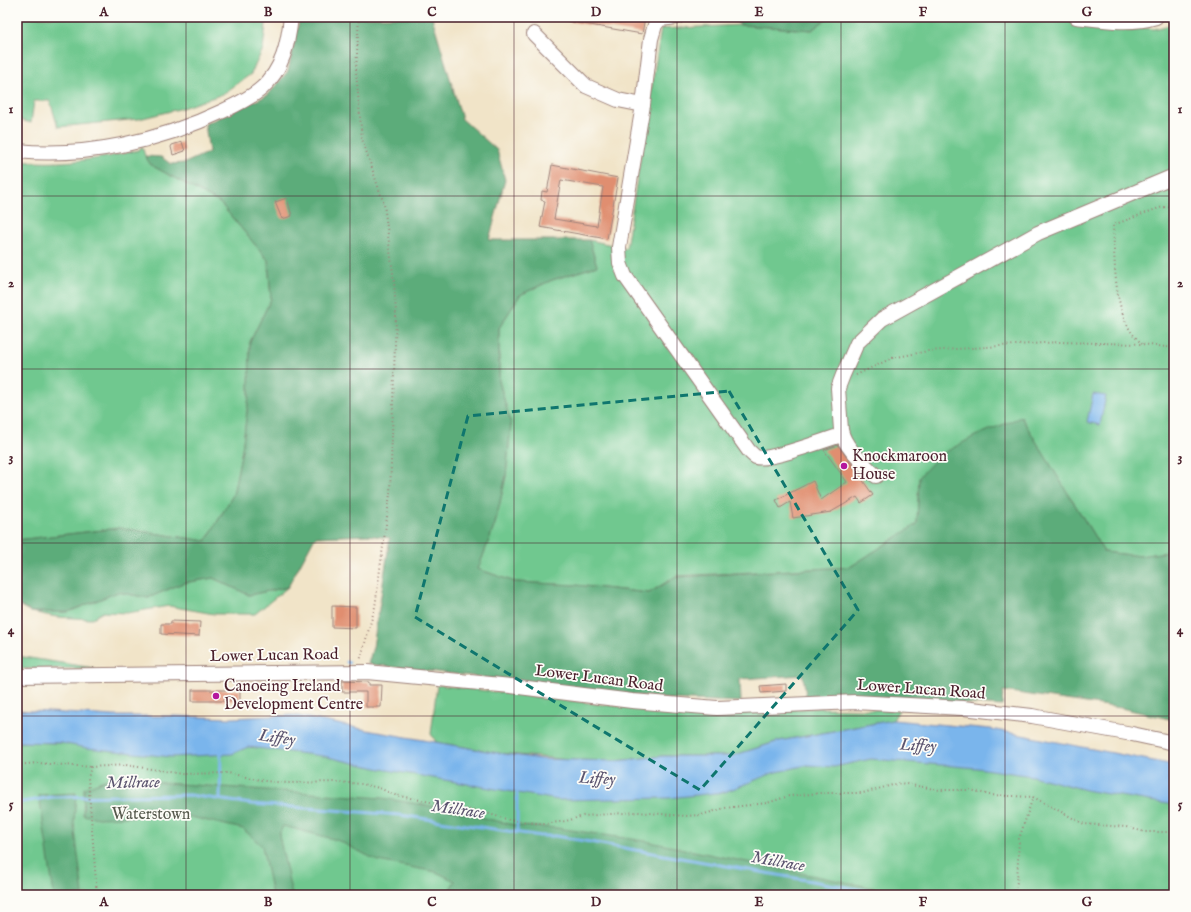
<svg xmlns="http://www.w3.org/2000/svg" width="1191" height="912" font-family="'IM FELL English',serif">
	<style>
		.green { fill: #70c88f; stroke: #5d745d }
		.forest { fill: #5cac7a; stroke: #536652 }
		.water { fill: #7ab5ec; stroke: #626a8c }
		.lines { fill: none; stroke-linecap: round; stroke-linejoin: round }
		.stream { stroke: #7ab5ec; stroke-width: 3 }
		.building { fill: #e08e70; fill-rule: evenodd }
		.minor-casing { stroke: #9e827a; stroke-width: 16 }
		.path { stroke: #9e827a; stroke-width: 2; stroke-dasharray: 1 3; stroke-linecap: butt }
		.minor { stroke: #fff; stroke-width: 14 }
		.marked { fill: none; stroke: #0f766e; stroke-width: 3; stroke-dasharray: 8 5; stroke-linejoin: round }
		.grid { fill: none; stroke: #4a1f2b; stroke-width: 1; stroke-opacity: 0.55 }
		.poi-dot { fill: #b5179e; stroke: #fdfcf7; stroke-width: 1.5 }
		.labels { text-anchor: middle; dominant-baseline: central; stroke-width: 3.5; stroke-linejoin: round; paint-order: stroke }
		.poi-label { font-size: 16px; fill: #4a1f2b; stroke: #fdfcf7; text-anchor: start }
		.street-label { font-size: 16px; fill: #4a1f2b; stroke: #fdfcf7 }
		.park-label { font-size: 16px; fill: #575a4e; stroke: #fdfcf7 }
		.water-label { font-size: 17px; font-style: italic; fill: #5b546f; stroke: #fdfcf7 }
		.neatline { fill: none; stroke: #4a1f2b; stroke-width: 1.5 }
		.grid-label { font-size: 13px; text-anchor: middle; font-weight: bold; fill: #4a1f2b }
	</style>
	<rect width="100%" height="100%" fill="#fdfcf7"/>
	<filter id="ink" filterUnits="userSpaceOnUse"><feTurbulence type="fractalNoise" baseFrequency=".025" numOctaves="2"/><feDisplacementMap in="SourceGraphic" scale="8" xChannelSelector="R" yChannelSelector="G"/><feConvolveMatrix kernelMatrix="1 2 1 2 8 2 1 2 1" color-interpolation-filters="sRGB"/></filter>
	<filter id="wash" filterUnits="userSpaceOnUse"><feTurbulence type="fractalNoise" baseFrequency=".012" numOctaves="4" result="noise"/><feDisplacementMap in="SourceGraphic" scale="16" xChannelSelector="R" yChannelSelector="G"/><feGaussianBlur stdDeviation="0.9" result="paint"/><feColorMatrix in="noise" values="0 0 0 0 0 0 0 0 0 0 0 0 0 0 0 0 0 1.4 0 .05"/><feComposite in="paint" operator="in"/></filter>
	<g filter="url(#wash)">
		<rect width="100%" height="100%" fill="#f1e4c8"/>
		<!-- green -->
		<g class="green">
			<path d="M17,17H265L266,24L263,49L251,74L223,94L179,109L139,119L58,127L50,101H34L31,123L17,119Z"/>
			<path d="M829,17H1039L1154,29L1174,24V551L1140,556L1104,552L1021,417L919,477L917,524L850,567L676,576L649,593L575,585L515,582L478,569L495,524L506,476L511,424L499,381V328L520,295L552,280L597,266L589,240L626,248L661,29L741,25L812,30Z"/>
			<path d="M142,146L145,156L151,165L220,203L268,260L271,299L250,342L249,396L242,450L233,495L206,541L120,528L17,540V161C59,165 98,160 139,150Z"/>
			<path d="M213,578L249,595L288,587L255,614H214L169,606L127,613L103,612L91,619L57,617L31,612H68L118,592L148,598L183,583Z"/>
			<path d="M17,656L94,668L17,669Z"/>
			<path d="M437,685L666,712H743L818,708L899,710L893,720L779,741L732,756H663L616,761L570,760L498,753L436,742L431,734Z"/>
			<path d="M221,737L517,775L823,748L1174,788V895H17V742L61,743Z"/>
		</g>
		<!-- forest -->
		<g class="forest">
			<path d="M300,17H432L462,119L497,150L505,180L489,240H589L597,266L552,280L520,295L499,328V381L511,424L506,476L495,524L478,569L515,582L575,585L649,593L676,577L850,567L917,524L919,477L940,455L975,436L1021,417L1104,552L1140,556L1174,551V720L1121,708L1003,691L1002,706L859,696H806L803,675L740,679L741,702L668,699L368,664L373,647L390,538L367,535L315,537L288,587L249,595L213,578L183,583L148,598L118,592L68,612H31L17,604V540L120,528L206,541L233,495L242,450L249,396L250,342L271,299L268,260L220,203L151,165L145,156L161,157L171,164L185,163L209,152L205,124L268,95L288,71Z"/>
			<path d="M730,17H829L812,30L741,25Z"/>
			<path d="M107,779L382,798L442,808L518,826L557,828L645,841L908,895H446L455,881L436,872L378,861L337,840L283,826L279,835L292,895H272L262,846L243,829L182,815L98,818L83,815L84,788Z"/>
			<path d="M76,793L74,823L83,895H54L39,795Z"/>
		</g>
		<!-- water -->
		<g class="water">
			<path d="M1093,394L1106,396L1100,425L1087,422Z"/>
			<path d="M17,710L114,716H176L231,718L294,715L372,731L498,753L541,759L616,761L663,756H732L779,741L893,720L991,729L1174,765V805L1090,791L1032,776L977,768L871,759L834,767L807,765L773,773L725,792L669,798L558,800L376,768L323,756L248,747L232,754L171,757L87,748L61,743L17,742Z"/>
		</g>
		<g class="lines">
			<!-- stream -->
			<g class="stream">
				<path d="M347,662L349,663"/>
				<path d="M517,790V832"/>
				<path d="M220,799L221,751"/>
				<path d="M17,803L52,797L189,795L251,804L400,815L541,836H556L891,895"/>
			</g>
		</g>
		<g id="blocks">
			<!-- building -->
			<g class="building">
				<path d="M567,17H611L633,21L634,17H645L642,34L567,21Z"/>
				<path d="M182,142L185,151L173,155L171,147L172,145Z"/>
				<path d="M552,165L618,178L607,239L540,227L545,201L541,200L542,191L547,192ZM561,180L603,187L597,226L554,219Z"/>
				<path d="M287,198L292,216L282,219L275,202Z"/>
				<path d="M838,445L873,495L861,503L857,497L831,512L793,518L790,502L780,508L776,500L813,481L821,500L847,482L824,450Z"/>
				<path d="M332,606L356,607V628L332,627Z"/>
				<path d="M171,621L200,622L199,636L161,634V624H171Z"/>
				<path d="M342,681L369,682V685H382L381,707H366V692H342Z"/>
				<path d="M786,684V691L761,693L760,686Z"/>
				<rect x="192" y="690" width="48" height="11"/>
			</g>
		</g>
	</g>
	<g filter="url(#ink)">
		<use href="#blocks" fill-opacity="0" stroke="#9e827a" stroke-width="1"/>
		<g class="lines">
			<defs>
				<g id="minor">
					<path d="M677,17L660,19L655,25L651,39L643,105L619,247L620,263L625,276L749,451C751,453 754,456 756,457C768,462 826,439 842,435"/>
					<path d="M1076,17C1102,20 1130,25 1156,17"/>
					<path d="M534,34L586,86L618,100L643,105"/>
					<path d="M17,151C86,158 160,141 223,111C236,105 251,98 262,88C283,69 288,44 291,17"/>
					<path d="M876,476C864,464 844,447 841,430L838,388L843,375L857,343L882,319L1038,233L1174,176"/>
					<path d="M17,676L367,672L511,686L632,701L717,708L855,702L963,708L1032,716L1132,734L1174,743"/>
				</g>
			</defs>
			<!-- minor casing -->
			<use href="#minor" class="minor-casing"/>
			<!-- path -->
			<g class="path">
				<path d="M359,17L356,71L362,139L384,204L394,281L396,314L390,494L375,607L360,661"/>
				<path d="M1142,344C1138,340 1133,335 1130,330C1113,302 1115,257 1113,225L1159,208L1174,206"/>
				<path d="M856,375L892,358L928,351L1059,342L1142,344L1174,348"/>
				<path d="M17,765L37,763L91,767"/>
				<path d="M97,895L88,778L91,767L126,765L182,774L228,773L265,781L287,783L337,782L362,784L379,788L395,795L486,813L509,820L544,824L566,821L583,816L638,812L685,816L701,815L725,808L767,803L789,796L821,793H863L900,783L940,790H971L990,795L1033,797L1084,824L1126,827L1145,832H1169L1174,834"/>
				<path d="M1014,895L1017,882L1019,839L1033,797"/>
			</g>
			<!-- minor -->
			<use href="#minor" class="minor"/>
		</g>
	</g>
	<!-- marked area -->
	<path class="marked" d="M729,391L858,610L700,790L415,617L468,416Z"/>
	<!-- grid -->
	<path class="grid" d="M186,17V895M350,17V895M514,17V895M677,17V895M841,17V895M1005,17V895M17,196H1174M17,369H1174M17,543H1174M17,716H1174"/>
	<!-- markers -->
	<g class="poi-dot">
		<circle cx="844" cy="466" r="4"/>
		<circle cx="216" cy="696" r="4"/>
	</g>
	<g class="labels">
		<!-- poi labels -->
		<g class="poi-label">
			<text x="852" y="457">Knockmaroon<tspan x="852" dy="18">House</tspan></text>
			<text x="224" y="687">Canoeing Ireland<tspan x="224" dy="18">Development Centre</tspan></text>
		</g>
		<!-- street labels -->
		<g class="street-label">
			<text transform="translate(274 656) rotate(-1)">Lower Lucan Road</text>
			<text transform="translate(599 679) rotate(7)">Lower Lucan Road</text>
			<text transform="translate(921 690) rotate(4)">Lower Lucan Road</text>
		</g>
		<!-- park labels -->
		<g class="park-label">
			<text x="151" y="815">Waterstown</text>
		</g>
		<!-- water labels -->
		<g class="water-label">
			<text transform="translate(277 738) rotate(8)">Liffey</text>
			<text transform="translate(918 746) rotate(3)">Liffey</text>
			<text transform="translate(597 779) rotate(3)">Liffey</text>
			<text transform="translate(133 783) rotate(-1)">Millrace</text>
			<text transform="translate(458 810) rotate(8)">Millrace</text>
			<text transform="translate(778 862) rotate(10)">Millrace</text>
		</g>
	</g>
	<!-- margin -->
	<rect width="1191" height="912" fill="none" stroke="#fdfcf7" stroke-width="44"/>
	<rect x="22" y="22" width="1147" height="868" class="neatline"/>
	<g class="grid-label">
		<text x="104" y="16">A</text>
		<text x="268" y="16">B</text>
		<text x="432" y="16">C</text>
		<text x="596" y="16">D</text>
		<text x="759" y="16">E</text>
		<text x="923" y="16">F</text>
		<text x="1087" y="16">G</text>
		<text x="11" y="113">1</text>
		<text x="1180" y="113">1</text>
		<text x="11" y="287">2</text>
		<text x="1180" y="287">2</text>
		<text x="11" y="461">3</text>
		<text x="1180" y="461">3</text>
		<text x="11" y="634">4</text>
		<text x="1180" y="634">4</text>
		<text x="11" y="808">5</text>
		<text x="1180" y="808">5</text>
		<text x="104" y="906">A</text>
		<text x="268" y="906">B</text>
		<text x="432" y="906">C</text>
		<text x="596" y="906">D</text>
		<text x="759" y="906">E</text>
		<text x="923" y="906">F</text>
		<text x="1087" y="906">G</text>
	</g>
</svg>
